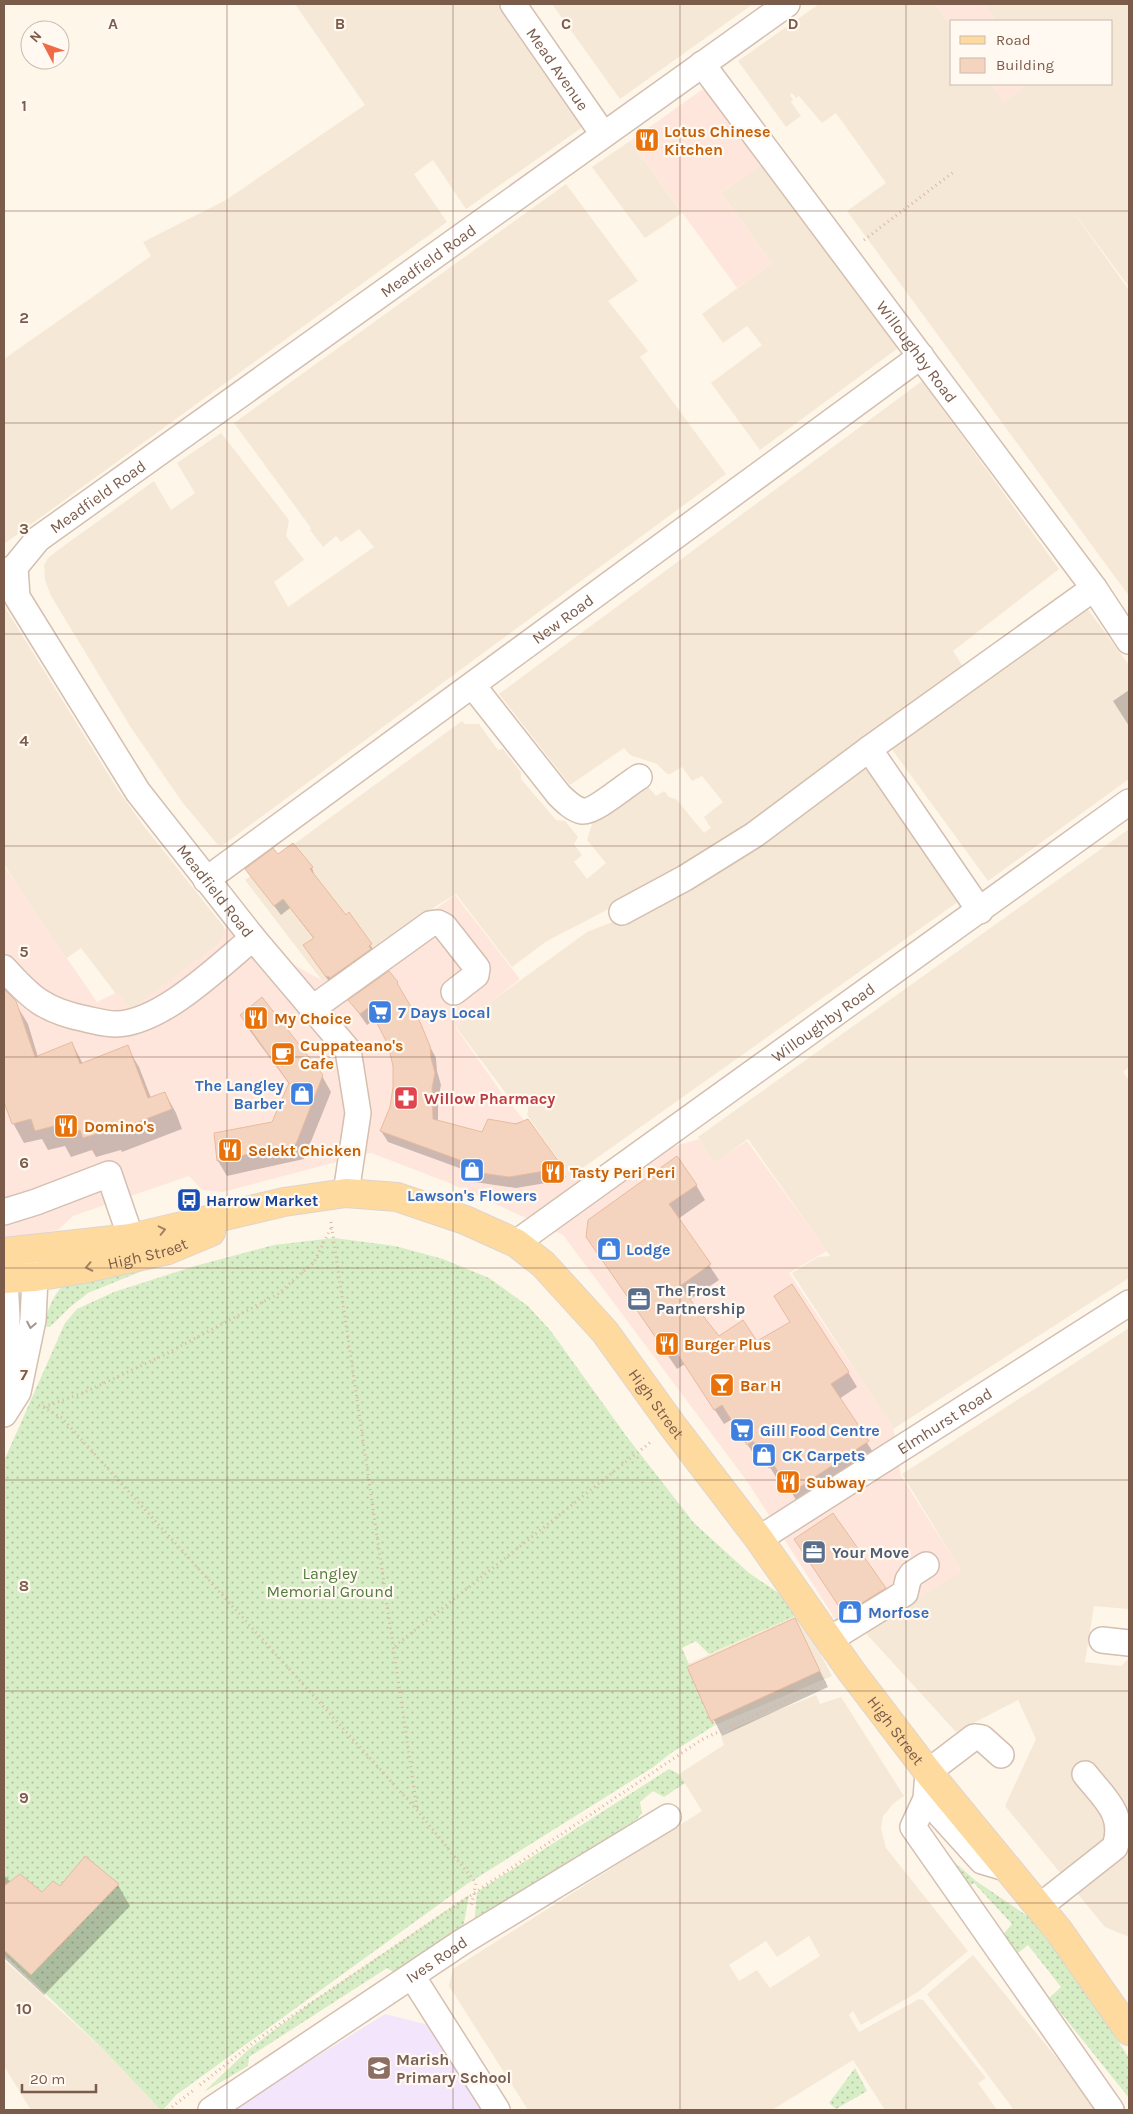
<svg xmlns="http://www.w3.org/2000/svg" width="1133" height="2114" font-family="Karla,sans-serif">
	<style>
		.residential { fill: #f6e8d7; fill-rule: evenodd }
		.commercial { fill: #ffe6dd }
		.education { fill: #f3e5fb }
		.grass { fill: url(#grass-dots) }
		.shadow { fill: #0003 }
		.building { fill: #f5d4bf; stroke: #e9ba9e }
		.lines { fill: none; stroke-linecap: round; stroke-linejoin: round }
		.minor-casing { stroke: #d4bfb0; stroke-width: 28 }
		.major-casing { stroke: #ddd4d0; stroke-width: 30 }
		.path { stroke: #dbb7a1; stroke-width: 3; stroke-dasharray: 1 4; stroke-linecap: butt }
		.minor { stroke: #fff; stroke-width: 25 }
		.major { stroke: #ffda9f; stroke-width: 28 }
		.oneway { stroke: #a38164 }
		.oneway2 { stroke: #a99489 }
		.grid { fill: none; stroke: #7b5b4a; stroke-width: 1; stroke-opacity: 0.55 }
		.labels { text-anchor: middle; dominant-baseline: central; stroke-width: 4.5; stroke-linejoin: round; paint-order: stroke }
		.street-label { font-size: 16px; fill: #7b5b4a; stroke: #fff9f1 }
		.food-label { font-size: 16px; font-weight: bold; fill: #c56008; stroke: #fff9f1; text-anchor: start }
		.shop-label { font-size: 16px; font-weight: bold; fill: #366cbe; stroke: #fff9f1; text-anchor: start }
		.health-label { font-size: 16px; font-weight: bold; fill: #be3a42; stroke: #fff9f1; text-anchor: start }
		.transit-label { font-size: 16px; font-weight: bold; fill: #164399; stroke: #fff9f1; text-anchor: start }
		.service-label { font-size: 16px; font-weight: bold; fill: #4e5e75; stroke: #fff9f1; text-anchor: start }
		.park-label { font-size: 16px; fill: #517b3e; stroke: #fff9f1 }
		.education-label { font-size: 16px; font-weight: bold; fill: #785e54; stroke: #fff9f1; text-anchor: start }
		.grid-label { font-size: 16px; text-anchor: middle; font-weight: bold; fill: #7b5b4a; stroke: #fff9f1; stroke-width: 4.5; stroke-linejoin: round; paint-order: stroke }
	</style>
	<defs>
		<pattern id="grass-dots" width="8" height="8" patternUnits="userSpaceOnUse" patternTransform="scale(1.25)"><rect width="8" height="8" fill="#d6edc6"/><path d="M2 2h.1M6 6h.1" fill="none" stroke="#b3c3a3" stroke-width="1.8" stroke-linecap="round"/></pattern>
	</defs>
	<rect width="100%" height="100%" fill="#fef6e9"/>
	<!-- residential -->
	<g class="residential">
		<path d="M295,4H499L583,124L580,129L466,209L433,160L414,174L447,222L4,544V359L151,256L143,242L226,200L365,105Z"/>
		<path d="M552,4H753L620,99Z"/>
		<path d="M819,4H935L952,28V84H991L1004,102L1027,84H1112V21H996L984,4H1129V287L1066,202L1129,290V596L847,211L886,183L836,113L822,123L799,96L796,98L792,93L790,95L793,100L791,102L801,116L786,127L738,61Z"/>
		<path d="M630,141L682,213L645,238L592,167Z"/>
		<path d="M763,163L898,348L760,450L711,383L762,345L747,326L723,343L702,314L772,263L721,193Z"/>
		<path d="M566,184L638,281L608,301L648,351L640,357L726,474L223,845H218L182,802L130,726L51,596L45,580L44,565L48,558L58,550L154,481L171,510L195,493L177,463L221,433L289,520L286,536L304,560L274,582L288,607L374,547L359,529L341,542L336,536L323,547L310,530L311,528L234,423Z"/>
		<path d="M922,381L1059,569L953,651L967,673L750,828L624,901L547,941L512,967L456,894L436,906L327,987L245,880L462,721L465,724H479L498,750L503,749L521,772V779L556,820L565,821L578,837L574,844L582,855L574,862L587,879L606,863L587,840L594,818L644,786L648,787L656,796L664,791L669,797L676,799L704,833L711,828L704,817L723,802L702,776L692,781L682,767L670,774H667L657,764L630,755L624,748L570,785L499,694Z"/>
		<path d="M1084,604L1129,665V779L988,881L888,744Z"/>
		<path d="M4,606L118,790L143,825L224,927L225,933L224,940L130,1012L81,948L64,960L4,864Z"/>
		<path d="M871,758L969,894L570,1177L527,1115L529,1104L520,1093L511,1100L456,1027L587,932L620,919Z"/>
		<path d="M1129,829V1067L1123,1072L1129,1080V1278L893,1429L792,1273L818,1257L830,1256L748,1139L715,1163L698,1137Z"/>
		<path d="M1129,1328V1611L1128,1609L1094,1606L1085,1662L1121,1666L1129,1658V1937L1105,1927L1005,1806L1036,1739L1018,1700L956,1732L862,1629L896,1607L924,1594L922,1587L960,1569L902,1474Z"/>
		<path d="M800,1614L832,1676L715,1725L688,1664Z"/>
		<path d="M816,1695L820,1704L841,1697L904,1796L894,1803L883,1816L881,1829L886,1848L968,1951L918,1992L861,2025L853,2011L849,2015L859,2032L919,1999L923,2000L986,2078L978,2083L997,2110H885L853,2060L772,2110H528L449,1986L453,1969L702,1811L679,1774L724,1745L721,1737L737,1727ZM809,1936L820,1956L770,1988L757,1970L739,1981L729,1965L766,1941L777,1957Z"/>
		<path d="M973,1955L1099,2110H1014L927,1994Z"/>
		<path d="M4,1960L104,2050L161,2110H31L4,2066Z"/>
	</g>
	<!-- commercial -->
	<g class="commercial">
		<path d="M935,4H984L996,21H952V28Z"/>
		<path d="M991,84H1027L1004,103Z"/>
		<path d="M707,86L763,163L721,193L772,263L737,288L630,141Z"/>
		<path d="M4,866L97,1002L118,992L131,1009L220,943L225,928L331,985L455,895L520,979L456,1028L501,1092L570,1177L699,1139L715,1162L747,1141L827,1251L789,1273L893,1427L901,1476L962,1572L862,1630L849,1641L749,1484L563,1235L452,1184L371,1153L223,1192L202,1190L189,1176L73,1216L58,1230L4,1239Z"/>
	</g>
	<!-- education -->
	<path class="education" d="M385,2014L433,2026L487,2110H231Z"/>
	<!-- grass -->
	<g class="grass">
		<path d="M334,1238L395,1246L443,1259L489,1278L528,1306L550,1330L627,1437L694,1523L749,1573L783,1596L800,1614L709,1654L696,1641L682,1648L715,1725L671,1753L652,1768L467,1884L176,2095L163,2110H161L104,2050L4,1954V1461L65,1323L77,1309L114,1292L195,1266L274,1245Z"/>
		<path d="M162,1263L88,1293L69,1308L50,1327L44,1326C47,1308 55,1292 69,1279Z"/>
		<path d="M669,1769L679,1774L685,1783L664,1797L653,1791L640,1802L642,1813L636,1820L474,1925L477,1892Z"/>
		<path d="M952,1860L976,1881L1029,1917L1055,1945L1129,2058V2098L1049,1998L1061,1987L1028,1945L1014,1956L1000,1938L1012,1924L974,1883L961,1890Z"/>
		<path d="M469,1895L462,1934L395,1973L387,1968L249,2057L248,2066L204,2092L248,2050L310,2003Z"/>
		<path d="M855,2068L867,2091L836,2109L829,2103Z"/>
	</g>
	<!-- shadow -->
	<g class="shadow">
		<path d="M1129,690V726L1113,701Z"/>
		<path d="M278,856L312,868L316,879L346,917L349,914L377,955L333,987L311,956L314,939L290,908L281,915L247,870Z"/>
		<path d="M397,983L436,1058L437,1071L441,1085L438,1100V1122L482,1133L527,1120L566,1177L546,1183L516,1188L468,1181L462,1169L388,1142L381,1131L391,1108L395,1087L394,1066L389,1045L376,1018L367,1025L350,1001Z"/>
		<path d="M4,996L9,1005L16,1004L28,1024L38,1057L72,1043L83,1064L127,1047L139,1067L151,1098L165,1093L176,1113L182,1129L122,1152L121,1150L96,1157L92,1150L71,1157L65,1146L48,1150L42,1139L24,1143L13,1123L4,1099Z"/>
		<path d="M241,1015L322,1076L331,1092L304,1159L227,1176L218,1161L215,1134L273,1123L290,1085L250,1031Z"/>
		<path d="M696,1185L705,1200L678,1219L719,1280L689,1300L719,1337L756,1343L848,1372L857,1387L839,1399L876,1457L800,1507L784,1479L779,1482L763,1456L757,1459L731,1420L724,1424L685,1364L677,1369L587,1237Z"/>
		<path d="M802,1550L872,1568L891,1598L851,1623Z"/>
		<path d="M794,1619L828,1687L722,1736L688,1668Z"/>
		<path d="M85,1858L118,1885L130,1906L44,1995L4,1958V1876L11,1882L42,1893L60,1888Z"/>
	</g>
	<!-- building -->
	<g class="building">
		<path d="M293,843L313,867L310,869L346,915L349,912L372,944L369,946L371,949L330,978L328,976L326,977L303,945L314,938L283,899L274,906L245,869L273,848L278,854Z"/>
		<path d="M389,971L398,982L397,983L420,1022L430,1046L431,1058L435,1073L432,1088L433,1119L482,1132L488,1119L516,1124L528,1119L561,1165L539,1172L509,1177L460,1170L465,1162L380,1131L390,1107L393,1087V1066L388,1045L369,1007L360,1014L348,1000Z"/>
		<path d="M4,989L16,1001L35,1057L72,1042L80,1064L128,1045L148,1098L165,1092L172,1109L110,1133L109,1130L83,1138L80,1130L59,1138L54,1126L35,1131L31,1119L12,1124L4,1102Z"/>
		<path d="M262,997L323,1075L296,1144L217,1161L214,1133L272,1122L289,1083L240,1015Z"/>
		<path d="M677,1156L697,1185L669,1204L711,1264L680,1286L696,1307L719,1336L743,1320L757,1341L790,1322L774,1296L792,1284L849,1372L831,1384L869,1441L791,1493L774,1465L769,1468L753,1441L747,1445L722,1405L714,1410L675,1350L668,1355L586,1237L588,1220Z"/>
		<path d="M833,1513L886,1588L844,1614L794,1539Z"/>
		<path d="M795,1618L820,1671L711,1721L687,1667Z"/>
		<path d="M85,1856L119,1884L31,1975L4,1950V1886L20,1874L42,1892L53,1881L60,1886Z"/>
	</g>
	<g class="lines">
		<defs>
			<g id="minor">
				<path id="s1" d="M513,4L603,134"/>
				<path id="s2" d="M702,64L1094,588L1129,641"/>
				<path id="s3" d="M15,567L17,597L138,792L253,938L348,1050L358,1113L346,1193"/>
				<path id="s4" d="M4,573L15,567L38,539L787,4"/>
				<path d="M473,686L559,795C565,801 573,809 582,811C594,813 627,784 639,777"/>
				<path d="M869,749L980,911"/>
				<path id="s5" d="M206,880L921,356"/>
				<path d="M622,912L685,878L754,835L869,749L1094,588"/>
				<path d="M4,968C31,998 45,1011 86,1019C95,1021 106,1024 116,1024C162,1023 219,966 253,938"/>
				<path d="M313,1008L430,924L438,923L444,926L477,968L476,975L454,992"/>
				<path d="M4,1212L36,1202L109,1174L131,1238"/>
				<path id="s6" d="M516,1243L1129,802"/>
				<path d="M4,1395L7,1317L5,1279L9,1260"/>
				<path d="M4,1414L18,1392L33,1320L35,1277L10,1251"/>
				<path id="s7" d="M759,1539L1129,1303"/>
				<path d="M829,1640L905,1593L908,1580L912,1574L926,1565"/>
				<path d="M1102,1640L1129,1643"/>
				<path d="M1001,1755L982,1738L974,1737L928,1772L926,1799L913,1827L1111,2110"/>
				<path d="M926,1799L982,1861L1009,1869"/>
				<path d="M1039,1907L1115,1847C1126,1814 1104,1798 1085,1774"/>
				<path d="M412,1976L497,2110"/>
				<path id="s8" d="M211,2110L462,1942L668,1817"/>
			</g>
			<g id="major">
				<path id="s9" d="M4,1252L131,1238L284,1202L346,1193L397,1197L465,1220L516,1243L543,1264L605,1332L672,1425L759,1539L851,1671L928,1772L1059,1931L1129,2031"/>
				<path id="s10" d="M4,1279L35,1277L83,1269L168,1250L211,1232"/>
			</g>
		</defs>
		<!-- minor casing -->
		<use href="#minor" class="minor-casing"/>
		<!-- major casing -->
		<use href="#major" class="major-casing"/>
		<!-- path -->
		<g class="path">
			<path d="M864,240L955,171"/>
			<path d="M331,1222L417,1809"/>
			<path d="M39,1405L62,1418L417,1810L476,1883L471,1908"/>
			<path d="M44,1407L85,1392L164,1355L278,1294L314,1262L331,1228"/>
			<path d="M395,1646L652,1441"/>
			<path d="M200,2085L258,2039L701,1740L828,1681"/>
			<path d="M168,2110L195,2089"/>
		</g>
		<!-- minor -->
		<use href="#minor" class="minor"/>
		<!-- major -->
		<use href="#major" class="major"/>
	</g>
	<!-- one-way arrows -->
	<defs><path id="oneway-chevron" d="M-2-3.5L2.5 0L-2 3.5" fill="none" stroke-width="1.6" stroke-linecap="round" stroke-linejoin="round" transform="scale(1.25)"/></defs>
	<g class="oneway">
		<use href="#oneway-chevron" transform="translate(162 1230) rotate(-13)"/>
		<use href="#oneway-chevron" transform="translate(89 1267) rotate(168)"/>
	</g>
	<use class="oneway2" href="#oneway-chevron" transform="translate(31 1325) rotate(101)"/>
	<!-- grid -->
	<path class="grid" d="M227,4V2110M453,4V2110M680,4V2110M906,4V2110M4,211H1129M4,423H1129M4,634H1129M4,846H1129M4,1057H1129M4,1268H1129M4,1480H1129M4,1691H1129M4,1903H1129"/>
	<!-- icons -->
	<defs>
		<symbol id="restaurant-square" viewBox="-11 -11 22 22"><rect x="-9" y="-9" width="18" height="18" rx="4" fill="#e8710a" stroke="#fff9f1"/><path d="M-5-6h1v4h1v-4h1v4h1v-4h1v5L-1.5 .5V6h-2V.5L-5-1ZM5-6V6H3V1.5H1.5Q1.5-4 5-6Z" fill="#fff"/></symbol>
		<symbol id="supermarket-square" viewBox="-11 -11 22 22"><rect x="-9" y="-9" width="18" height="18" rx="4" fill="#3f7fe0" stroke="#fff9f1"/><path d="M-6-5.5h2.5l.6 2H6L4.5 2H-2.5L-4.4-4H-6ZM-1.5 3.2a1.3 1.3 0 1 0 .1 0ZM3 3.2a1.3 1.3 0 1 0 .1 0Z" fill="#fff"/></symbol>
		<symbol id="cafe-square" viewBox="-11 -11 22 22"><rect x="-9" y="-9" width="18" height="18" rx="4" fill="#e8710a" stroke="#fff9f1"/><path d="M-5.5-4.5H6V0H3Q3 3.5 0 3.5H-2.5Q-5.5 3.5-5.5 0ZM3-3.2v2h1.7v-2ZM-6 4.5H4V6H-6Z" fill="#fff"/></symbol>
		<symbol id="shop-square" viewBox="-11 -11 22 22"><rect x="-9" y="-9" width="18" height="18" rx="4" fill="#3f7fe0" stroke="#fff9f1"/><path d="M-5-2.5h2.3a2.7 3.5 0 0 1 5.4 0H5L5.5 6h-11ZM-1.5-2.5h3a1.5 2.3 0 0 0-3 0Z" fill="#fff"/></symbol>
		<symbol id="pharmacy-square" viewBox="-11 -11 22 22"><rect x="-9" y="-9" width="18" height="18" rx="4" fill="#e0444e" stroke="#fff9f1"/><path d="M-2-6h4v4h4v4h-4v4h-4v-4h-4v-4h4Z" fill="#fff"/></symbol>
		<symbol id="bus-square" viewBox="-11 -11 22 22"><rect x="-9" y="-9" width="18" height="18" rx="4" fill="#1a4fb4" stroke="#fff9f1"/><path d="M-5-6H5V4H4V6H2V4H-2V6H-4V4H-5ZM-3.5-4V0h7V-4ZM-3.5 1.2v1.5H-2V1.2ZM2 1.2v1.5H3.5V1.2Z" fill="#fff"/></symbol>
		<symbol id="office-square" viewBox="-11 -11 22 22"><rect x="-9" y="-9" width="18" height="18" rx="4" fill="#5c6f8a" stroke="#fff9f1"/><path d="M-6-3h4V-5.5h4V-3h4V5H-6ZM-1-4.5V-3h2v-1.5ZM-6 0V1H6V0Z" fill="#fff"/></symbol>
		<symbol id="bar-square" viewBox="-11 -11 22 22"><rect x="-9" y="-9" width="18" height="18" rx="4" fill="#e8710a" stroke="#fff9f1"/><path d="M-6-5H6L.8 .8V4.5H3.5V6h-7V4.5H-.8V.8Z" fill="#fff"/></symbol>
		<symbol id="school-square" viewBox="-11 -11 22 22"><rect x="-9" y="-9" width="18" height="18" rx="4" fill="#8d6e63" stroke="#fff9f1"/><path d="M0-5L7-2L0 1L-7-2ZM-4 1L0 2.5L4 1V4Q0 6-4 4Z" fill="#fff"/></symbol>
	</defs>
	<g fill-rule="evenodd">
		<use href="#restaurant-square" x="633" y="126" width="28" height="28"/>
		<use href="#supermarket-square" x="366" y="998" width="28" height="28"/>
		<use href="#restaurant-square" x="242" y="1004" width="28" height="28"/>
		<use href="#cafe-square" x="269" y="1040" width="28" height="28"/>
		<use href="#shop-square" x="288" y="1080" width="28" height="28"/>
		<use href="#pharmacy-square" x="392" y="1084" width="28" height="28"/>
		<use href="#restaurant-square" x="52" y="1112" width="28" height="28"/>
		<use href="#restaurant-square" x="216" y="1136" width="28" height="28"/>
		<use href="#shop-square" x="458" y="1156" width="28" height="28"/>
		<use href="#restaurant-square" x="539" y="1158" width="28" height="28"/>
		<use href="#bus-square" x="175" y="1186" width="28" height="28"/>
		<use href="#shop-square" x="595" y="1235" width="28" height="28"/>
		<use href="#office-square" x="625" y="1285" width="28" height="28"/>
		<use href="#restaurant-square" x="653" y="1330" width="28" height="28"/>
		<use href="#bar-square" x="708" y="1371" width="28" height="28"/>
		<use href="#supermarket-square" x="728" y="1416" width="28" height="28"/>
		<use href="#shop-square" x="750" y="1441" width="28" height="28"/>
		<use href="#restaurant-square" x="774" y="1468" width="28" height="28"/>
		<use href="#office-square" x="800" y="1538" width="28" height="28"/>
		<use href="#shop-square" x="836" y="1598" width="28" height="28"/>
		<use href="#school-square" x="365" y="2054" width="28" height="28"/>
	</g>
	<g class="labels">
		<!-- street labels -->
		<g class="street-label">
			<text stroke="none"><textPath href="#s1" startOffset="79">Mead Avenue</textPath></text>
			<text stroke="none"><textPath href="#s4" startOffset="528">Meadfield Road</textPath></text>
			<text stroke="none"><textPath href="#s2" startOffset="359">Willoughby Road</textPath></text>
			<text stroke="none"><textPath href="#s4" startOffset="122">Meadfield Road</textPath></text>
			<text stroke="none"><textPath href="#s5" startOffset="442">New Road</textPath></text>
			<text stroke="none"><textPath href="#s3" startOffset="385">Meadfield Road</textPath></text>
			<text stroke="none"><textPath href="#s6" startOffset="378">Willoughby Road</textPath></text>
			<text stroke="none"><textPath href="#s10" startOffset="146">High Street</textPath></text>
			<text stroke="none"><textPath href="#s9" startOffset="741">High Street</textPath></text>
			<text stroke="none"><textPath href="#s7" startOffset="220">Elmhurst Road</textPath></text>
			<text stroke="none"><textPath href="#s9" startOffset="1146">High Street</textPath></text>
			<text stroke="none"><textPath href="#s8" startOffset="271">Ives Road</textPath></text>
		</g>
		<!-- food labels -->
		<g class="food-label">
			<text x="664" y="131">Lotus Chinese<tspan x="664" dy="18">Kitchen</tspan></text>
			<text x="274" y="1018">My Choice</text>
			<text x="300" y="1045">Cuppateano's<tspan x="300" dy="18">Cafe</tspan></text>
			<text x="84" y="1126">Domino's</text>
			<text x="248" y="1150">Selekt Chicken</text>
			<text x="570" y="1172">Tasty Peri Peri</text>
			<text x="684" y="1344">Burger Plus</text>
			<text x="740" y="1385">Bar H</text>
			<text x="806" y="1482">Subway</text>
		</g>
		<!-- shop labels -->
		<g class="shop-label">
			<text x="398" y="1012">7 Days Local</text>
			<text x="284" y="1085" text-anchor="end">The Langley<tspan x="284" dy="18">Barber</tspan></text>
			<text x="472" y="1195" text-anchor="middle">Lawson's Flowers</text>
			<text x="626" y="1249">Lodge</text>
			<text x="760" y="1430">Gill Food Centre</text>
			<text x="782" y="1455">CK Carpets</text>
			<text x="868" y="1612">Morfose</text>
		</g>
		<!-- health labels -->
		<g class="health-label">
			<text x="424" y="1098">Willow Pharmacy</text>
		</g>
		<!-- transit labels -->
		<g class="transit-label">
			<text x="206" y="1200">Harrow Market</text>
		</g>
		<!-- service labels -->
		<g class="service-label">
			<text x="656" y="1290">The Frost<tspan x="656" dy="18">Partnership</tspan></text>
			<text x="832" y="1552">Your Move</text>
		</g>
		<!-- park labels -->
		<g class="park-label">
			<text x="330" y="1573">Langley<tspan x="330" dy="18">Memorial Ground</tspan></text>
		</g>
		<!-- education labels -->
		<g class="education-label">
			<text x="396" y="2059">Marish<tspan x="396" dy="18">Primary School</tspan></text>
		</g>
	</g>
	<g class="grid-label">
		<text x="113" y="29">A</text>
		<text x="340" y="29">B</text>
		<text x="566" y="29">C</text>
		<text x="793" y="29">D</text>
		<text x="24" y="111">1</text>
		<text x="24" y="323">2</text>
		<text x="24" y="534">3</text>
		<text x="24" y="746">4</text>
		<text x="24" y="957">5</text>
		<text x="24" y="1168">6</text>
		<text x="24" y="1380">7</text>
		<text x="24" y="1591">8</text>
		<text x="24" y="1803">9</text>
		<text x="24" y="2014">10</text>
	</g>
	<!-- border -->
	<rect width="1133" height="2114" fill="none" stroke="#7b5b4a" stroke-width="10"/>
	<!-- legend -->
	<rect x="950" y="20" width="162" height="65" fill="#fff9f1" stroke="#cabaae"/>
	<rect x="960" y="36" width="25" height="8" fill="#ffda9f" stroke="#cabaae"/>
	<text x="996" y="45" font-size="15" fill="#7b5b4a">Road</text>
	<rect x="960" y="58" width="25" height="15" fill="#f5d4bf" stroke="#cabaae"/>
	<text x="996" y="70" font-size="15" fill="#7b5b4a">Building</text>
	<!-- north arrow -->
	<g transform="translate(45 45) rotate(311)"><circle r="24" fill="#fff9f1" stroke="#cabaae"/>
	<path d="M0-4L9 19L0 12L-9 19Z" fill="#ef6b47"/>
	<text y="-8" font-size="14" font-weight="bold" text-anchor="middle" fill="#7b5b4a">N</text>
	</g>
	<!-- scale -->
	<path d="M22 2084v8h74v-8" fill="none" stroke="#7b5b4a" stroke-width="2.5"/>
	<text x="30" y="2084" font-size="15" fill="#7b5b4a" stroke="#fff9f1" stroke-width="4" paint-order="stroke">20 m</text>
</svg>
